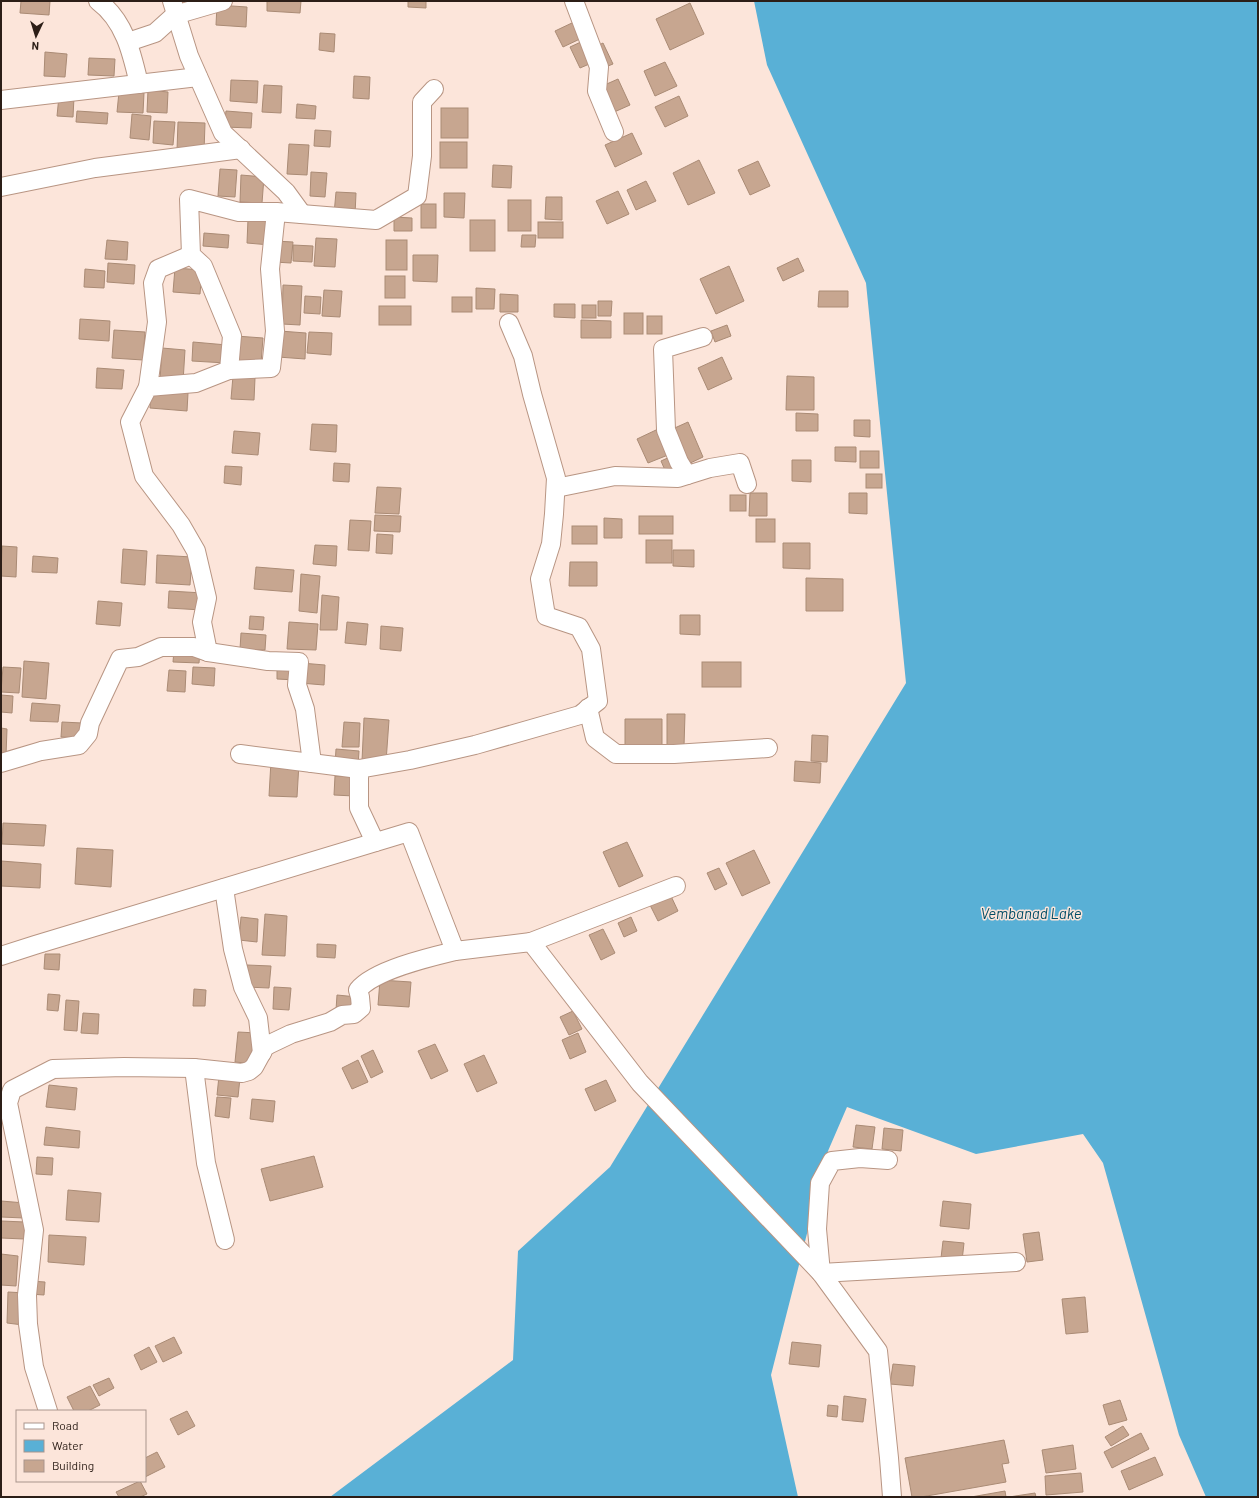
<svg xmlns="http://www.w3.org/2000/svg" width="1259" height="1498" font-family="Barlow,sans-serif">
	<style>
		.water { fill: #59b0d6 }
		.building { fill: #c7a690; stroke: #aa8b75 }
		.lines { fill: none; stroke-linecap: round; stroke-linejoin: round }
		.street-casing { stroke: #b89583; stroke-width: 20 }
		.street { stroke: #fff; stroke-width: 18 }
		.labels { text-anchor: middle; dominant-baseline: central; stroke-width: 3; stroke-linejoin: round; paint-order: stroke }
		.water-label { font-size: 15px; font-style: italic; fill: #004d67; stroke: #fce5da }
	</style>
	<rect width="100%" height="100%" fill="#fce5da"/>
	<!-- water -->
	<path class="water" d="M754,1H1258V1497H1206L1179,1435L1103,1163L1083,1134L976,1154L847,1107L828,1151L771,1375L798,1497H330L513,1360L518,1251L610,1167L906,683L866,283L767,65Z"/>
	<!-- building -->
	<g class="building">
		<path d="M21,1H50L49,15L20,13Z"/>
		<path d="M267,1H301L300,13L267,11Z"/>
		<path d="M408,1H426V8L408,7Z"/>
		<path d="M690,3L704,34L670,50L656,19Z"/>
		<path d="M217,5L247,7L246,27L216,25Z"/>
		<path d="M574,22L582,38L563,47L555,31Z"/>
		<path d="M320,33L335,34L334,52L319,50Z"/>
		<path d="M583,41L594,62L580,68L570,47Z"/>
		<path d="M603,43L613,64L603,68L593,48Z"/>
		<path d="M45,52L67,54L65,77L44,76Z"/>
		<path d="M89,58L115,59L114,76L88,75Z"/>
		<path d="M665,62L677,86L655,96L644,71Z"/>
		<path d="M354,76L370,77L369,99L353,98Z"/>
		<path d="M618,79L630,105L612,113L600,87Z"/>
		<path d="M231,80L258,81L257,103L230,101Z"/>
		<path d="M264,85L282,86L281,113L262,112Z"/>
		<path d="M148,90L168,92L167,113L147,112Z"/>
		<path d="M119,92L144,93L143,113L117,112Z"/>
		<path d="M59,96L74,97L73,117L57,116Z"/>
		<path d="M679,96L688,116L665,127L655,107Z"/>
		<path d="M297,104L316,106L315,119L296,118Z"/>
		<rect x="441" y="108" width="27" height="30"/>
		<path d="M77,111L108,113L107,124L76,122Z"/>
		<path d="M226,111L252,113L251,128L224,127Z"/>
		<path d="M132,114L151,116L149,140L130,138Z"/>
		<path d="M154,121L175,122L173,145L153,143Z"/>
		<path d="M178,122L205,123L204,152L177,150Z"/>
		<path d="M315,130L331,131L330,147L314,146Z"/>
		<path d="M632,133L642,154L615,167L605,145Z"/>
		<rect x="440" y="142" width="27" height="26"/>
		<path d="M289,144L309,145L307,175L287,174Z"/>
		<path d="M699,160L715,193L688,205L673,173Z"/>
		<path d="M758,161L770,186L750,195L738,170Z"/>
		<path d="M493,165L512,166L511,188L492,187Z"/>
		<path d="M220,169L237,170L235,197L218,196Z"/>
		<path d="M311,172L327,173L325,197L310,196Z"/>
		<path d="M241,175L264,177L262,203L240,202Z"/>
		<path d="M646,181L656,201L636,210L627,190Z"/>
		<path d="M618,191L629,214L607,224L596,201Z"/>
		<path d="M336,192L356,193L355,215L334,214Z"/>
		<path d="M444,193H465L464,218L444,217Z"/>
		<path d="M546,197H562V220L545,219Z"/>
		<rect x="508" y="200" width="23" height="31"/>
		<rect x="421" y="204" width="15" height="24"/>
		<path d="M394,217L412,218V231H394Z"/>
		<path d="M248,219L271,221L270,245L247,243Z"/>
		<rect x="470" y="220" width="25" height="31"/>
		<rect x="538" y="222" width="25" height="16"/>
		<path d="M204,233L229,235L228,248L203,246Z"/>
		<path d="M522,235H536L535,247H521Z"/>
		<path d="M316,238L337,239L335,267L314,266Z"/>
		<path d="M107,240L128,242L127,260L105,259Z"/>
		<rect x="386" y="240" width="21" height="30"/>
		<path d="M275,241L293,242L291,263L274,262Z"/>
		<path d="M293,245L313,246L312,262L293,261Z"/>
		<path d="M413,255H438L437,282L413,281Z"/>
		<path d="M798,258L804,271L783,281L777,268Z"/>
		<path d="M108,263L135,265L134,284L107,282Z"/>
		<path d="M729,266L744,301L716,314L700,279Z"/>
		<path d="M175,268L202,270L200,294L173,292Z"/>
		<path d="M85,269L105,271L104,288L84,287Z"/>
		<rect x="385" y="276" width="20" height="22"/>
		<path d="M283,285L302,286L300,325L282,324Z"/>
		<path d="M476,288L495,289L494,309H476Z"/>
		<path d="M324,290L342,291L340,317L322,316Z"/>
		<path d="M819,291H848V307H818Z"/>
		<path d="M500,294L518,295V312H500Z"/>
		<path d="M305,296L321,297L320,314L304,313Z"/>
		<rect x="452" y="297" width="20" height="15"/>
		<path d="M598,301H612L611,316H598Z"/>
		<path d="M554,304H575V318L554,317Z"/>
		<rect x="582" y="305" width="14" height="13"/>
		<rect x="379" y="306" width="32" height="19"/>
		<rect x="624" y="313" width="19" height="21"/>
		<rect x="647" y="316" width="15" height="18"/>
		<path d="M80,319L110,321L109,341L79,339Z"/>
		<path d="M581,320L611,321V338H581Z"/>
		<path d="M727,325L731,336L715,342L711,331Z"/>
		<path d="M114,330L145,332L143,360L112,358Z"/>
		<path d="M280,331L306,333L305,359L278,357Z"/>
		<path d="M309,332L332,333L331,355L307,353Z"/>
		<path d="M236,336L263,338L261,363L235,362Z"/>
		<path d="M193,342L227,345L226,363L192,361Z"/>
		<path d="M162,348L185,350L183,382L160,380Z"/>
		<path d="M722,357L732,379L708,390L698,368Z"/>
		<path d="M97,368L124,370L122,389L96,388Z"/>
		<path d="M233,376L255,378L254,400L231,399Z"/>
		<path d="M787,376L814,377V410H786Z"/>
		<path d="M151,390L188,393L187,411L150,408Z"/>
		<path d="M796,413L818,414V431H796Z"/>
		<path d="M854,420H870V437L854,436Z"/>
		<path d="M688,422L703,457L684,466L668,431Z"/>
		<path d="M312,424L337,425L336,452L310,450Z"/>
		<path d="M656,430L668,455L648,463L637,439Z"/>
		<path d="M234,431L260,433L258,455L232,453Z"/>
		<path d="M835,447H856V462L835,461Z"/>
		<rect x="860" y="451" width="19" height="17"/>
		<path d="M674,455L681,472L668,477L661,461Z"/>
		<path d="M792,460H811V482L792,481Z"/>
		<path d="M334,463L350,464L349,482L333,481Z"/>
		<path d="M225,466L242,467L241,485L224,483Z"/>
		<rect x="866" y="474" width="16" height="14"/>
		<path d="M377,487L401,488L399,514L375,513Z"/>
		<path d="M750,493H767V516H749Z"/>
		<path d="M849,493H867V514L849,513Z"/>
		<rect x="730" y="495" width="16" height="16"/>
		<path d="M375,515L401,516L400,532L374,531Z"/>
		<rect x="639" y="516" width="34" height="18"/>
		<path d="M604,518L622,519V538H604Z"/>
		<rect x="756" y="519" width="19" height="23"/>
		<path d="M350,520L371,521L369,551L348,550Z"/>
		<rect x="572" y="526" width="25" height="18"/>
		<path d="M377,534L393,535L392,554L376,553Z"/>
		<rect x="646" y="540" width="26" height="23"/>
		<path d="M783,543H810V569L783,568Z"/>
		<path d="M315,545L337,546L336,566L313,564Z"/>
		<path d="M2,546L17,547L16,577L1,576Z"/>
		<path d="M123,549L147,551L145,585L121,583Z"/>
		<path d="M673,550H694V567L673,566Z"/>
		<path d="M157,555L192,557L190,585L156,583Z"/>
		<path d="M33,556L58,558L57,573L32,572Z"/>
		<path d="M570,562H597V586H569Z"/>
		<path d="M256,567L294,570L292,592L254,589Z"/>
		<path d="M301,574L320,576L317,613L299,611Z"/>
		<path d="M806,578L843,579V611H806Z"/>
		<path d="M169,591L203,593L202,610L168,608Z"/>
		<path d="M322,595L339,597L337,630H320Z"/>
		<path d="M98,601L122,603L120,626L96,624Z"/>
		<path d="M680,615H700V635L680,634Z"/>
		<path d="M250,616L264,617L263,630L249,629Z"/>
		<path d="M289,622L318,624L316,650L287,649Z"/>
		<path d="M347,622L368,624L366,645L345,643Z"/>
		<path d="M381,626L403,628L401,651L380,649Z"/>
		<path d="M241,633L266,635L265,650L240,649Z"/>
		<path d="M174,650L200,651L199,663L173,662Z"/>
		<path d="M24,661L49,663L46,699L22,697Z"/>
		<rect x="702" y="662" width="39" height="25"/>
		<path d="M277,663L297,664L296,680L277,679Z"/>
		<path d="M301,663L325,665L324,685L300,683Z"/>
		<path d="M3,667L21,668L19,693L1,692Z"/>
		<path d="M193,667L215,668L214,686L192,684Z"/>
		<path d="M169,670L186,671L185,692L167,691Z"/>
		<path d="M1,695L13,696L12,713L1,712Z"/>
		<path d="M32,703L60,705L58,722L30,721Z"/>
		<path d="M667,714H685L684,746H667Z"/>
		<path d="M364,718L389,720L386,762L362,761Z"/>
		<path d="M625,719H662V749L625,748Z"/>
		<path d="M62,722L82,723L81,738L61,737Z"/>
		<path d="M344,722L360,723L359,747H342Z"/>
		<path d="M1,728L7,729L6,755H1Z"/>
		<path d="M812,735L828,736L827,762L811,761Z"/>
		<path d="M336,749L359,751L358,766L335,765Z"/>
		<path d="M271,761L299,763L297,797L269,796Z"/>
		<path d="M795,761L821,763L820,783L794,781Z"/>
		<path d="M335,776L356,777L354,796L334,795Z"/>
		<path d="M3,823L46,825L44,846L2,844Z"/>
		<path d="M627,842L643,876L619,887L603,852Z"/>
		<path d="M77,848L113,850L111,887L75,884Z"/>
		<path d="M754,850L770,883L742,896L726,863Z"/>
		<path d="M1,861L41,864L40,888L1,886Z"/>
		<path d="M719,868L727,884L715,890L707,873Z"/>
		<path d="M670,894L678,911L658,921L649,903Z"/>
		<path d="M265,914L287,916L285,956L262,955Z"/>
		<path d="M241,917L258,919L257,942L239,940Z"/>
		<path d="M631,917L637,931L624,937L618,923Z"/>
		<path d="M603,929L615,953L601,960L589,935Z"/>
		<path d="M317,944L336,945L335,958L317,957Z"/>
		<path d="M45,954H60L59,970L44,969Z"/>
		<path d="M247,965L271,966L269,988L246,987Z"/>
		<path d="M380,980L411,982L409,1007L378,1005Z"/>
		<path d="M274,987L291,988L289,1010L273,1009Z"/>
		<path d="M194,989L206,990L205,1006H193Z"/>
		<path d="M48,994L60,995L58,1011L47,1010Z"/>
		<path d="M337,995L357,997L356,1011L336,1010Z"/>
		<path d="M66,1000L79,1001L77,1031L64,1030Z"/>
		<path d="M573,1011L582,1029L569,1035L560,1017Z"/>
		<path d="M83,1013L99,1014L98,1034L81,1033Z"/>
		<path d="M238,1032L257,1033L255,1064L235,1062Z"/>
		<path d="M578,1033L586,1052L570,1059L562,1040Z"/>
		<path d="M435,1044L448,1071L431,1079L418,1051Z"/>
		<path d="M373,1050L383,1072L371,1078L361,1056Z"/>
		<path d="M484,1055L497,1083L477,1092L464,1064Z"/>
		<path d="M358,1060L368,1082L352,1089L342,1068Z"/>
		<path d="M219,1076L240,1078L238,1097L217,1095Z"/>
		<path d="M606,1080L616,1101L595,1111L585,1089Z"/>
		<path d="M49,1085L77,1088L75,1110L46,1107Z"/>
		<path d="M217,1097L231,1098L229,1118L215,1116Z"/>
		<path d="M252,1099L275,1101L273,1122L250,1119Z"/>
		<path d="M856,1125L875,1127L872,1149L853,1147Z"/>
		<path d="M46,1127L80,1131L79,1148L44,1145Z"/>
		<path d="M884,1128L903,1130L901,1151L882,1149Z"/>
		<path d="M314,1156L323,1187L270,1201L261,1169Z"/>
		<path d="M37,1157L53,1158L52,1175L36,1174Z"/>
		<path d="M68,1190L101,1193L99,1222L66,1220Z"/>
		<path d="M1,1201L25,1203L24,1218L1,1217Z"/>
		<path d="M943,1201L971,1204L969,1229L940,1226Z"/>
		<path d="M1,1221L25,1222L24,1239L1,1238Z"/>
		<path d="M1039,1232L1043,1260L1027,1262L1023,1234Z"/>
		<path d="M49,1235L86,1237L84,1265L48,1262Z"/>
		<path d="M943,1241L964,1243L962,1261L941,1258Z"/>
		<path d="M1,1254L18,1256L16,1286L1,1285Z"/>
		<path d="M30,1281L45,1282L44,1295L29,1294Z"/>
		<path d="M8,1292L26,1293L23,1325L7,1323Z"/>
		<path d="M1085,1297L1088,1332L1066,1334L1062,1299Z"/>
		<path d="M174,1337L182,1353L163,1362L155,1346Z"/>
		<path d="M792,1342L821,1345L819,1367L789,1364Z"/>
		<path d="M149,1347L157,1362L141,1370L134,1355Z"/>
		<path d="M893,1364L915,1366L913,1386L890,1384Z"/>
		<path d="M109,1378L114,1388L99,1396L93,1385Z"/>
		<path d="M90,1386L100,1405L88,1411H74L67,1397Z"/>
		<path d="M844,1396L866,1399L863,1422L842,1420Z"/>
		<path d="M1120,1400L1127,1420L1109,1425L1103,1405Z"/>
		<path d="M828,1405L838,1406L837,1417L827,1416Z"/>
		<path d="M187,1411L195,1426L178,1435L170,1419Z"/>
		<path d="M1123,1426L1129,1435L1111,1446L1105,1437Z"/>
		<path d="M1141,1433L1149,1449L1112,1468L1104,1452Z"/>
		<path d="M1004,1440L1009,1463L1002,1464L1006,1482L921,1497H912L905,1458Z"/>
		<path d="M1073,1445L1076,1469L1046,1473L1042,1450Z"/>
		<path d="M157,1452L165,1467L145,1477V1458Z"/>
		<path d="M1155,1457L1163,1475L1129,1490L1121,1471Z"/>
		<path d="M1081,1473L1083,1492L1046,1495L1045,1476Z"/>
		<path d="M140,1481L147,1494L140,1497H119L116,1492Z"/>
		<path d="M1005,1491L1006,1497H971Z"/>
		<path d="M1035,1493L1036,1497H1009Z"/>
	</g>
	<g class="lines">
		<defs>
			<g id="street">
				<path d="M98,1C125,21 132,54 139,84"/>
				<path d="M172,1L189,56L223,133L286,192L302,214"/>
				<path d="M574,1L599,67L597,91L614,132"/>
				<path d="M128,42L155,33L175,15L223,1"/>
				<path d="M1,100L198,77"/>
				<path d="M1,187L95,168L241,149"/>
				<path d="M229,370L271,368L275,331L270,269L276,212"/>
				<path d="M148,387L157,322L153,283L158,269L191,255"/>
				<path d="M687,475L679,462L666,430L663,349L703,337"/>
				<path d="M556,488L615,476L678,478L710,468L740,463L747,484"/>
				<path d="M208,652L202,622L207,598L196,551L181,525L144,476L130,422L148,387L196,383L229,370L232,336L203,266L191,255L189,199L239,212H276L376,220L417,196L422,156V102L434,89"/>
				<path d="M588,708L595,738L616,754H674L768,748"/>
				<path d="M240,754L359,769"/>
				<path d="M1,763L41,751L79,745L88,734L90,723L120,659L138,657L161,647H194L208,652L268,661L299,662L297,685L305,709L312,763"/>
				<path d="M375,842L359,808V769L410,760L475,745L580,715L598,701L591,649L579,627L546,616L540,579L551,544L554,514L556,478L532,394L523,356L509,323"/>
				<path d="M224,888L233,949L243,987L258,1018L262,1053"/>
				<path d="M531,942L676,886"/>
				<path d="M1,956L35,945L409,832L455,951L531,942L640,1083L821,1273L878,1351L889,1458L892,1497"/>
				<path d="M194,1068L206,1163L225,1240"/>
				<path d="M821,1273L1016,1262"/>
				<path d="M821,1273L817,1229L820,1183L832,1161L860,1158L888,1160"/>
				<path d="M48,1411L34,1367L28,1324L27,1295L34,1230L8,1103L12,1090L53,1069L124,1067L194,1068L242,1073L249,1071L254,1067L265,1047L270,1044L291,1034L330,1022L342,1015L354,1014L361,1008L360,997L358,990C374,970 430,957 455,951"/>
			</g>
		</defs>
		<!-- street casing -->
		<use href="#street" class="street-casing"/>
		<!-- street -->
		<use href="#street" class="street"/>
	</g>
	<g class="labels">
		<!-- water labels -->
		<g class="water-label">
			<text x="1031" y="913">Vembanad Lake</text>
		</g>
	</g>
	<!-- border -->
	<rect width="1259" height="1498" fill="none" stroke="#2c1e17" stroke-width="4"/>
	<!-- legend -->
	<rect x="16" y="1410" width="130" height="72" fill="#fce5da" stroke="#a9958c"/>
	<rect x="24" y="1423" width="20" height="6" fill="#ffffff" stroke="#a9958c"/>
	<text x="52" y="1430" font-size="12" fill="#2c1e17">Road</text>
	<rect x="24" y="1440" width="20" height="12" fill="#59b0d6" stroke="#a9958c"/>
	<text x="52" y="1450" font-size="12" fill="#2c1e17">Water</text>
	<rect x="24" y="1460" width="20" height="12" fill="#c7a690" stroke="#a9958c"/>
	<text x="52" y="1470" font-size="12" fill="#2c1e17">Building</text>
	<!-- north arrow -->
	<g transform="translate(36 36) rotate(184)" stroke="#fce5da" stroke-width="3" paint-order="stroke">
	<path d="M0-3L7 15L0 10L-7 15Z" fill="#2c1e17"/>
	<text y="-6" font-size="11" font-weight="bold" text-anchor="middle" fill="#2c1e17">N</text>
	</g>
</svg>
